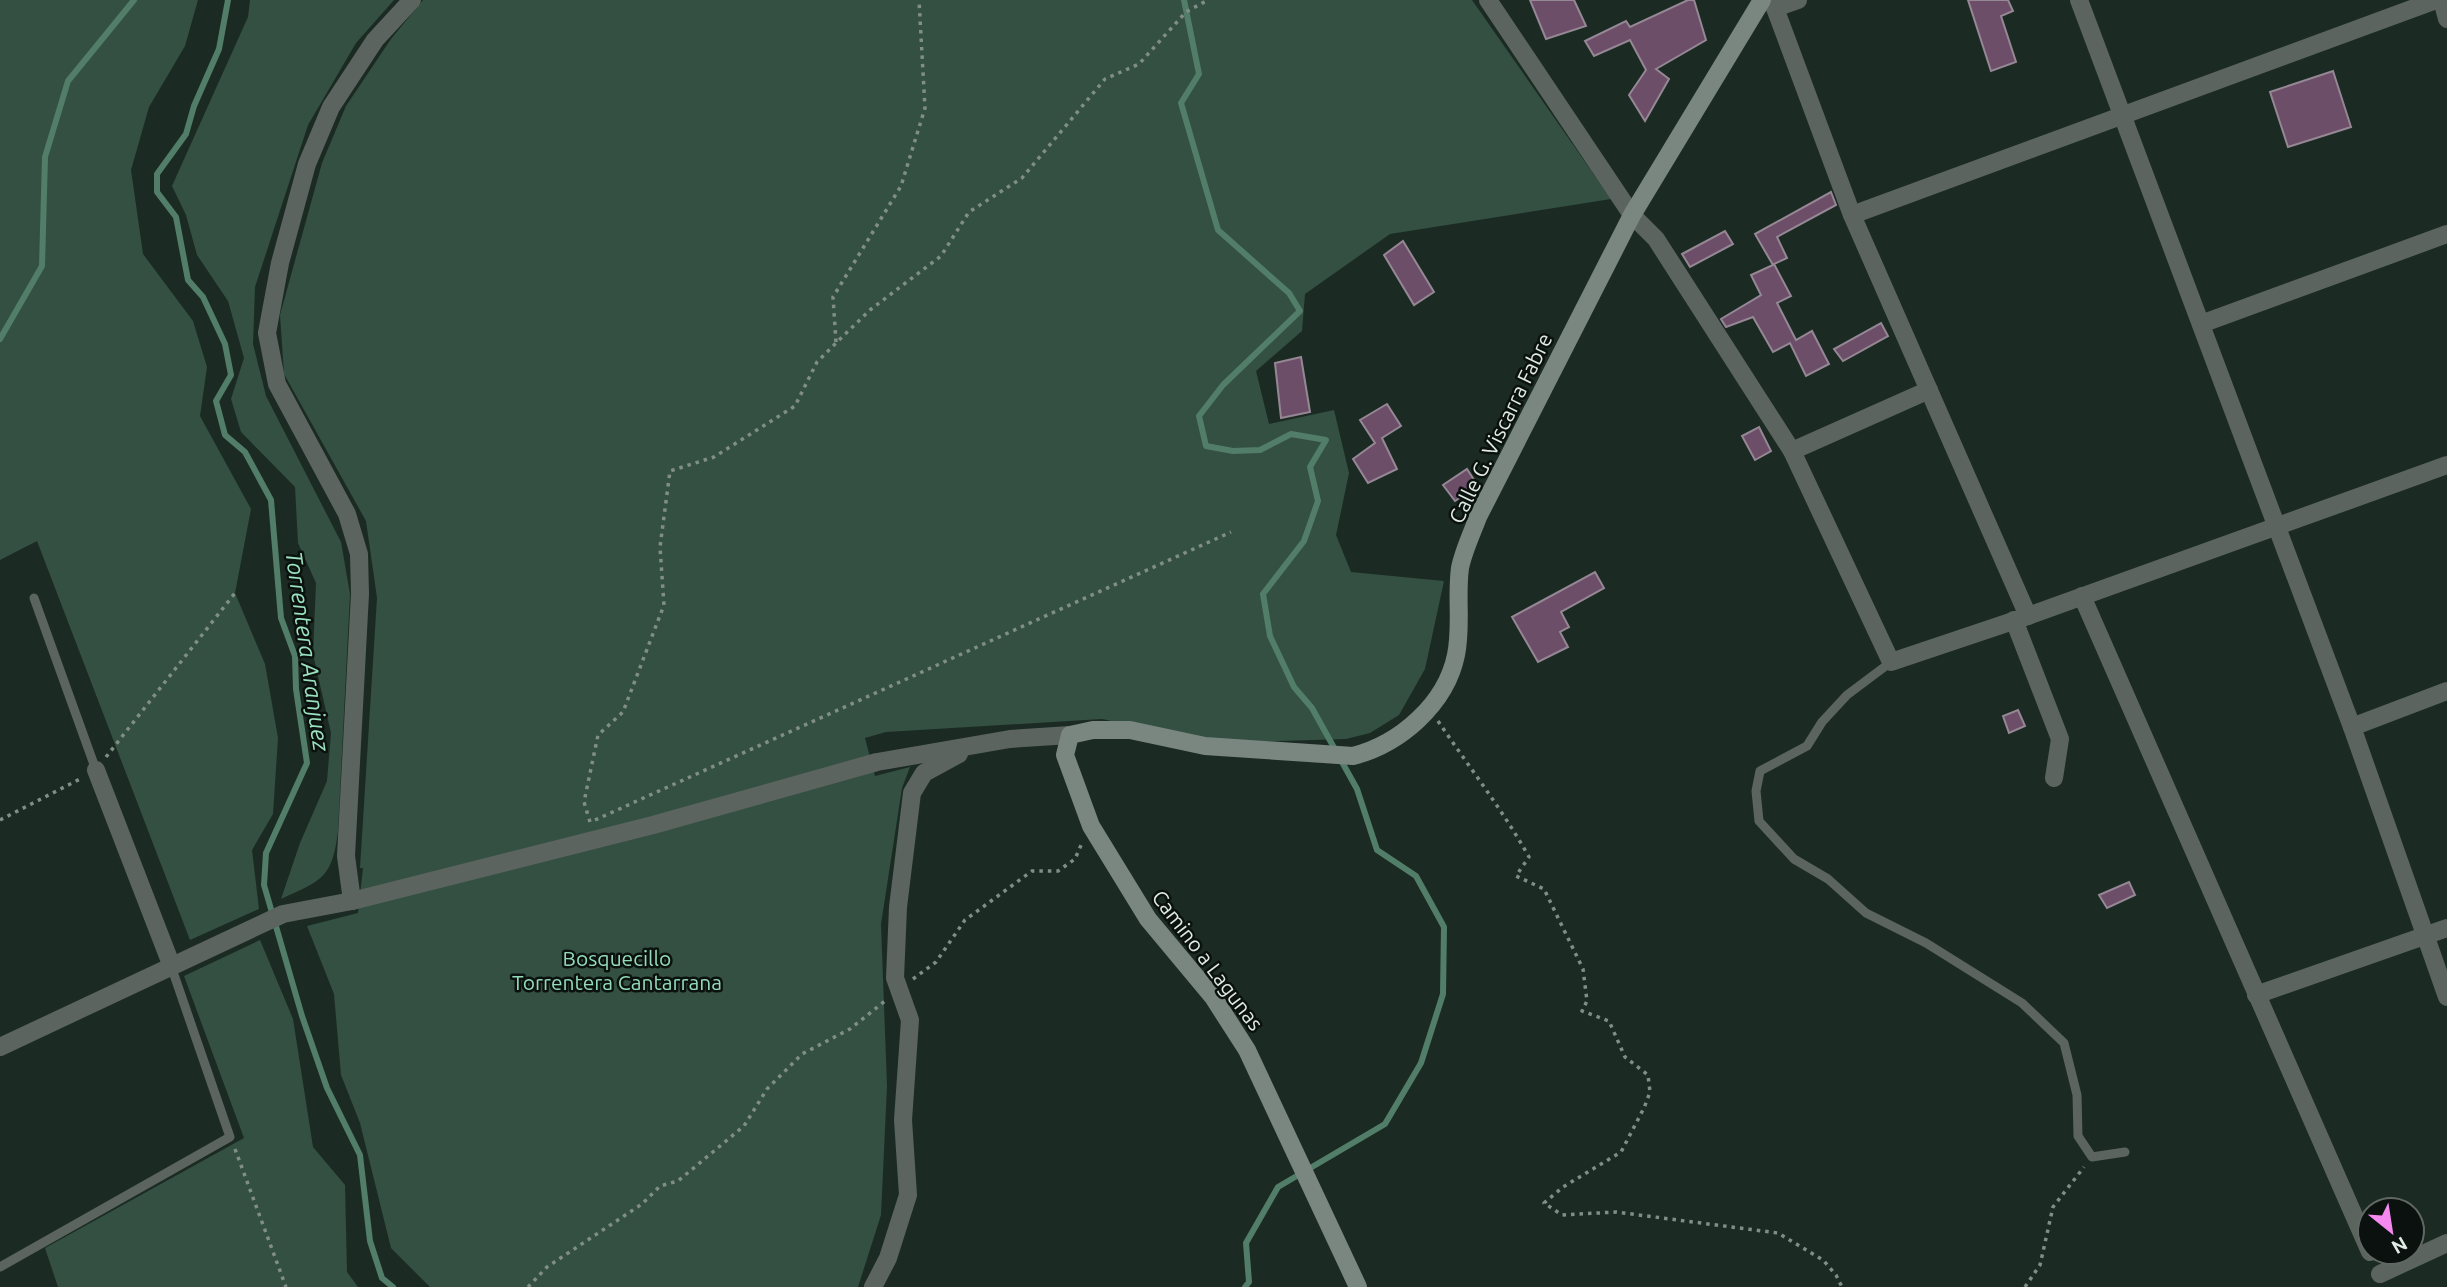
<svg xmlns="http://www.w3.org/2000/svg" width="2447" height="1287" font-family="Ubuntu,sans-serif">
	<style>
		.green { fill: #335042 }
		.lines { fill: none; stroke-linecap: round; stroke-linejoin: round }
		.stream { stroke: #527d68; stroke-width: 6 }
		.building { fill: #6c4e69; stroke: #958794; stroke-width: 2 }
		.path { stroke: #818e87; stroke-width: 3.5; stroke-dasharray: 3.5 5; stroke-linecap: butt }
		.lane { stroke: #5c6460; stroke-width: 9 }
		.street { stroke: #5c6460; stroke-width: 18 }
		.secondary { stroke: #7a8780; stroke-width: 18 }
		.labels { text-anchor: middle; dominant-baseline: central; stroke-width: 5; stroke-linejoin: round; paint-order: stroke }
		.street-label { font-size: 21px; fill: #e1ebe5; stroke: #0b110e }
		.park-label { font-size: 21px; fill: #94dbb9; stroke: #0b110e }
		.water-label { font-size: 23px; font-style: italic; fill: #9be3c0; stroke: #0b110e }
	</style>
	<rect width="100%" height="100%" fill="#1b2b23"/>
	<!-- green -->
	<g class="green">
		<path d="M0,0H198L185,46L149,107L131,170L143,254L193,321L207,367L200,416L251,509L235,593L265,664L278,738L273,814L252,850L259,909L190,940L37,541L0,560Z"/>
		<path d="M250,0H394L356,43L308,125L255,287L253,344L266,396L341,542L350,594L338,831C332,878 323,880 281,899L300,843L327,781L331,733L313,654L316,583L298,543L295,487L241,432L231,399L244,358L228,301L197,255L186,215L172,186L248,17Z"/>
		<path d="M423,0H1472L1611,199L1390,234L1305,294L1302,331L1256,371L1269,424L1334,410L1349,473L1336,535L1351,572L1444,581L1425,669L1399,715L1370,733L1346,739L1216,743L1102,719L886,732L865,738L875,776L910,767L902,788L881,924L887,1086L881,1215L858,1287H430L391,1248L360,1123L341,1075L334,994L307,926L358,913L363,868H360L377,598L366,521L284,374L280,315L322,163L346,106L391,39Z"/>
		<path d="M260,940L293,1019L313,1147L345,1185L347,1272L358,1287H58L45,1248L244,1138L184,976Z"/>
	</g>
	<g class="lines">
		<!-- stream -->
		<g class="stream">
			<path d="M228,0L219,49L194,106L186,134L157,174V192L176,217L188,280L203,297L225,344L231,375L216,401L225,435L245,452L271,500L281,618L295,656L296,689L307,763L266,853L264,885L302,1016L327,1088L360,1155L370,1241L382,1278L393,1287"/>
			<path d="M1184,0L1199,74L1181,103L1218,230L1289,293L1300,311L1223,385L1199,416L1206,446L1233,451L1260,450L1291,434L1326,440L1310,467L1318,501L1304,541L1263,594L1270,636L1294,687L1312,708L1357,789L1377,850L1416,876L1444,927L1443,994L1421,1063L1385,1124L1278,1187L1246,1243L1249,1282L1245,1287"/>
			<path d="M0,339L42,266L45,157L68,81L134,0"/>
		</g>
	</g>
	<!-- building -->
	<g class="building">
		<path d="M1530,0H1574L1586,26L1546,39Z"/>
		<path d="M1688,0H1694L1706,40L1656,69L1669,79L1645,121L1629,95L1646,70L1630,40L1594,56L1585,41L1626,21L1630,27Z"/>
		<path d="M1968,0H2008L2013,11L2001,16L2016,62L1991,71Z"/>
		<path d="M2333,71L2351,127L2288,147L2270,92Z"/>
		<path d="M1831,192L1836,205L1777,237L1787,258L1774,264L1791,296L1777,303L1796,340L1812,331L1829,364L1806,376L1790,343L1773,352L1753,317L1726,327L1721,319L1761,295L1751,275L1773,265L1755,234Z"/>
		<path d="M1725,231L1733,244L1690,267L1682,254Z"/>
		<path d="M1403,241L1434,292L1414,305L1384,255Z"/>
		<path d="M1881,323L1888,336L1843,361L1834,349Z"/>
		<path d="M1301,357L1310,412L1281,418L1275,363Z"/>
		<path d="M1387,404L1401,426L1382,438L1397,469L1368,483L1353,459L1375,443L1360,420Z"/>
		<path d="M1759,427L1771,451L1755,460L1742,436Z"/>
		<path d="M1467,469L1478,486L1455,501L1443,485Z"/>
		<path d="M1595,572L1604,588L1561,612L1569,627L1560,632L1568,647L1538,662L1512,617Z"/>
		<path d="M2018,710L2025,726L2009,733L2003,716Z"/>
		<path d="M2129,882L2135,895L2107,908L2099,895Z"/>
	</g>
	<g class="lines">
		<!-- path -->
		<g class="path">
			<path d="M836,342L833,297L901,186L925,108L919,0"/>
			<path d="M1438,721C1469,767 1502,809 1529,857L1516,876L1544,889L1583,969L1587,1001L1582,1011L1609,1021L1625,1057L1648,1075L1650,1092L1644,1108L1621,1152L1563,1187L1544,1203L1562,1215L1616,1212L1778,1233L1823,1260L1836,1275L1842,1287"/>
			<path d="M106,757L235,593"/>
			<path d="M0,820L82,778"/>
			<path d="M595,820L1231,532"/>
			<path d="M590,822L584,802L598,735L623,712L664,605L660,547L670,471L714,457L795,406L817,362L836,343L870,310L941,256L969,212L1022,178L1105,79L1139,64L1186,12L1208,0"/>
			<path d="M913,979L936,962L965,920L1032,871H1058L1075,859L1082,843"/>
			<path d="M235,1149L286,1287"/>
			<path d="M528,1287L547,1267L642,1204L660,1186L678,1181L744,1126L767,1089L802,1054L850,1029L885,1001"/>
			<path d="M2025,1287L2040,1265L2053,1207L2084,1167"/>
		</g>
		<!-- lane -->
		<g class="lane">
			<path d="M34,598L96,770"/>
			<path d="M1891,662L1847,695L1822,722L1807,746L1760,771L1756,791L1759,821L1794,859L1828,879L1866,913L1926,943L2022,1003L2064,1043L2077,1095L2078,1136L2092,1157L2125,1152"/>
			<path d="M0,1267L230,1137L171,966"/>
		</g>
		<!-- street -->
		<g class="street">
			<path d="M1488,0L1632,215L1656,239L1792,451L1891,662L2028,616L2447,465"/>
			<path d="M1772,0L1852,215L2028,616"/>
			<path d="M2079,0L2352,727L2447,997"/>
			<path d="M2442,0L2447,19"/>
			<path d="M1775,8L1798,0"/>
			<path d="M1852,215L2436,0"/>
			<path d="M2201,324L2447,234"/>
			<path d="M1792,451L1929,390"/>
			<path d="M2082,596L2370,1252"/>
			<path d="M2014,620L2060,739L2054,778"/>
			<path d="M2352,727L2447,691"/>
			<path d="M96,770L171,964"/>
			<path d="M352,901L346,856L360,594L359,554L347,514L277,384L267,333L280,263L307,164L331,107L375,40L412,0"/>
			<path d="M2256,995L2447,928"/>
			<path d="M0,1047L283,914L352,901L653,825L877,762L1010,739L1070,735"/>
			<path d="M2380,1274L2447,1243"/>
			<path d="M873,1287L888,1258L908,1195L903,1120L910,1020L895,978L898,907L912,793L924,773L959,754"/>
		</g>
		<!-- secondary -->
		<path class="secondary" d="M1358,1287L1247,1050L1213,997L1148,919L1091,826L1065,755L1070,735L1093,730H1130L1205,746L1353,756C1400,744 1446,704 1456,655C1462,626 1456,597 1460,568C1463,552 1472,533 1478,517L1632,215L1762,0"/>
	</g>
	<g class="labels">
		<!-- street labels -->
		<g class="street-label">
			<text transform="translate(1500 428) rotate(-64)">Calle G. Viscarra Fabre</text>
			<text transform="translate(1208 960) rotate(53)">Camino a Lagunas</text>
		</g>
		<!-- park labels -->
		<g class="park-label">
			<text x="617" y="958">Bosquecillo<tspan x="617" dy="24">Torrentera Cantarrana</tspan></text>
		</g>
		<!-- water labels -->
		<g class="water-label">
			<text transform="translate(308 651) rotate(82)">Torrentera Aranjuez</text>
		</g>
	</g>
	<!-- north arrow -->
	<g transform="translate(2391 1231) rotate(150)"><circle r="33" fill="#0b110e" stroke="#616864" stroke-width="2"/>
	<path d="M0-5L12 26L0 18L-12 26Z" fill="#f589ef"/>
	<text y="-10" font-size="19" font-weight="bold" text-anchor="middle" fill="#e1ebe5">N</text>
	</g>
</svg>
